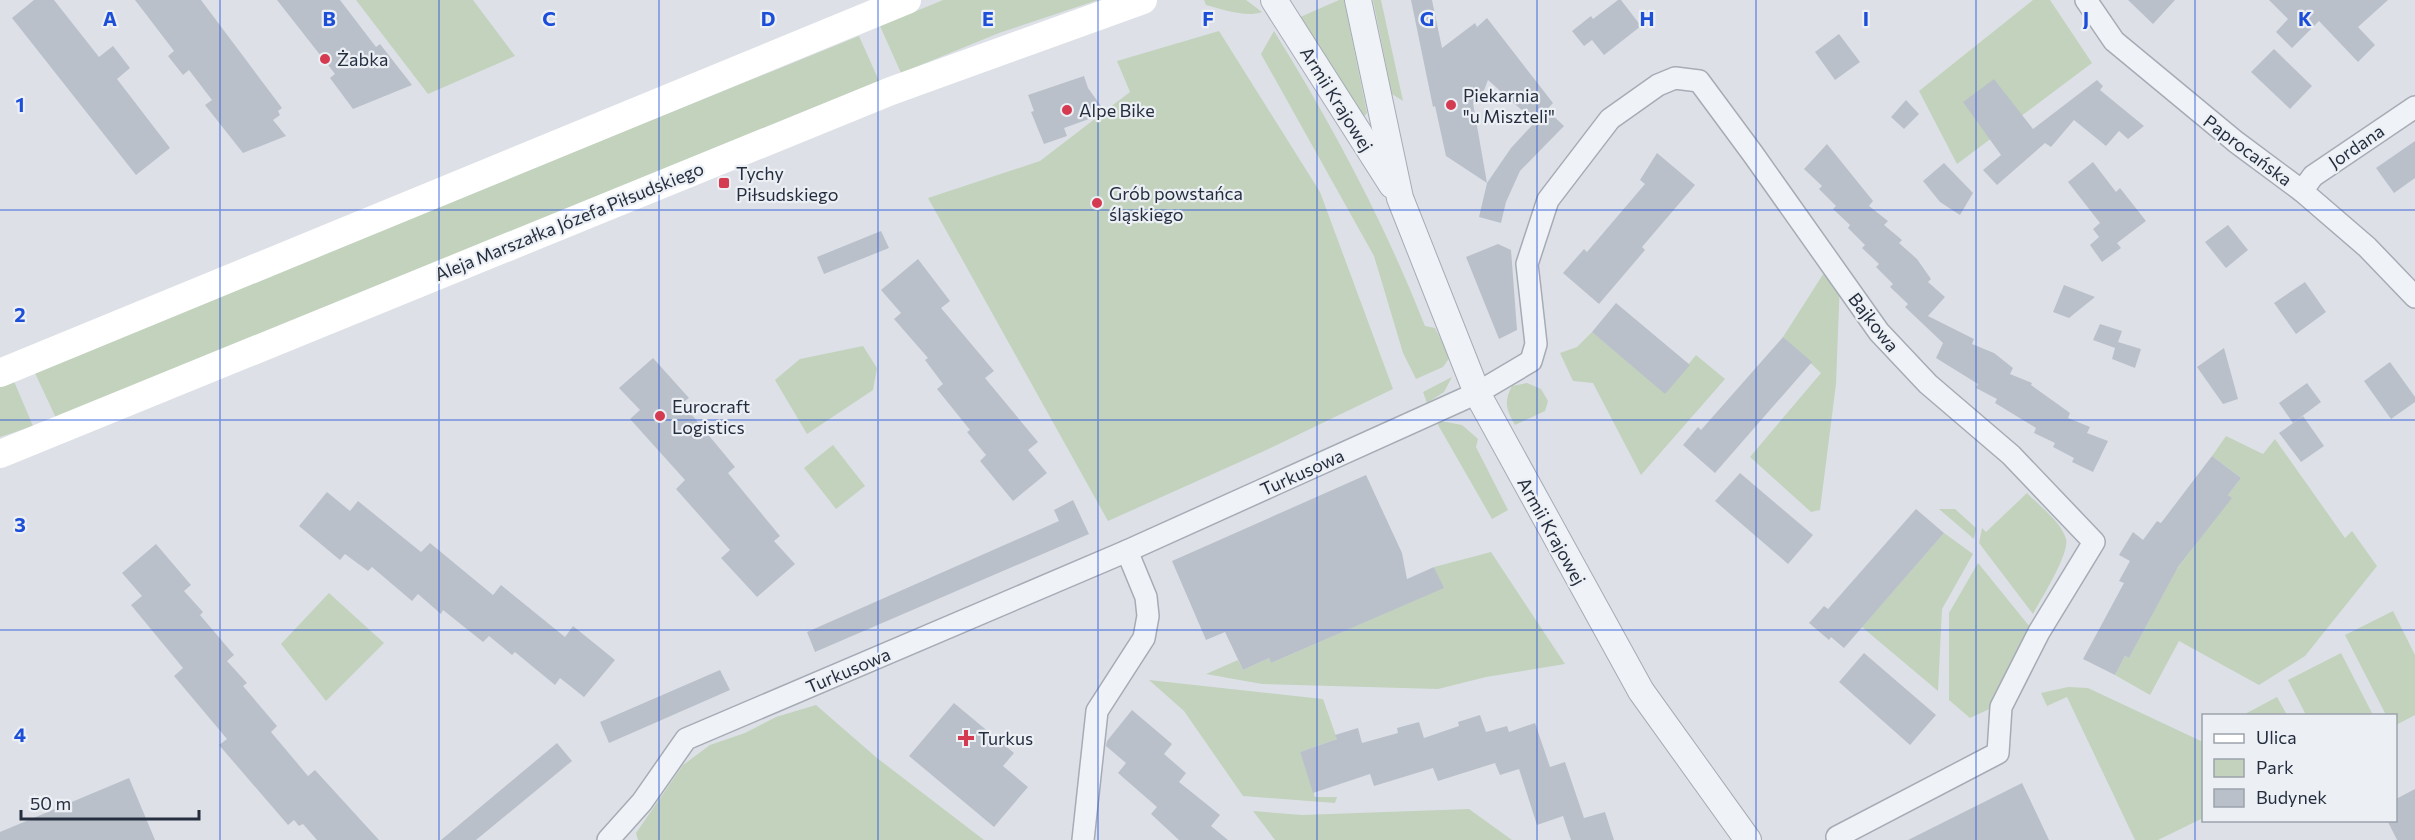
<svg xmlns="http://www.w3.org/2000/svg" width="2415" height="840" font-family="Commissioner,sans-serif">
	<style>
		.green { fill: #c2d2bd }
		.building { fill: #bac0ca; fill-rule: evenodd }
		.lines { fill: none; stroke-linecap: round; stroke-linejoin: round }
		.minor-casing { stroke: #a6abb5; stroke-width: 24 }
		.tertiary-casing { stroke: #a6abb5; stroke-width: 28 }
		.minor { stroke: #eff2f6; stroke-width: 21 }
		.tertiary { stroke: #eff2f6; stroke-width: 26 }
		.secondary { stroke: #fff; stroke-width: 28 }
		.grid { fill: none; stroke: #1d4ed8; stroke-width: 1.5; stroke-opacity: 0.55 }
		.poi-dot { fill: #d43a50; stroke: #ecf0f5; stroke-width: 2 }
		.labels { text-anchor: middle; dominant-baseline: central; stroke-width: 4.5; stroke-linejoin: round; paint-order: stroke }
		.poi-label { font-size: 18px; fill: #252e3f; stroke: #ecf0f5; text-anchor: start }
		.street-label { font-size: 18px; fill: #252e3f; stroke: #ecf0f5 }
		.grid-label { font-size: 20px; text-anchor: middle; font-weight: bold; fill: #1d4ed8; stroke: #ecf0f5; stroke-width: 4.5; stroke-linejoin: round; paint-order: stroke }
	</style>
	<rect width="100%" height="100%" fill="#dde1e7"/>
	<!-- green -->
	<g class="green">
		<path d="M356,0H473L515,56L428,94Z"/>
		<path d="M943,0H1098L999,33L901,73L880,26Z"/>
		<path d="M1204,0H1246L1262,12C1246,18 1222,9 1206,5Z"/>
		<path d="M1339,0H1344L1367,113L1363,118L1298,18Z"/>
		<path d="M1373,0H1381L1403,101L1392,94Z"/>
		<path d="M2033,0H2050L2092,63L1957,164L1919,91Z"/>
		<path d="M1219,31L1320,192L1393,389L1262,452L1108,521L928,198L1040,161L1130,92L1117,61Z"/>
		<path d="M1274,31C1334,128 1383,220 1425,326L1435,328L1450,357L1443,367L1416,379L1403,353L1374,256L1261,54Z"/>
		<path d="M859,36L879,81L56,418L34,371Z"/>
		<path d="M1827,268L1840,281L1836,384L1820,510L1811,512L1750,457L1821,373L1783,337Z"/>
		<path d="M1592,332L1665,393L1696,355L1725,379L1641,475L1593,383L1573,381L1560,353L1577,347Z"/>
		<path d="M863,346L877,368L873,390L807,434L775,380L800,359Z"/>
		<path d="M1452,377L1444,392L1427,403L1423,392Z"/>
		<path d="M13,379L33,426L0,437V385Z"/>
		<path d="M1527,383L1541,389L1548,401L1545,411L1515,425C1507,411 1503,402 1512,386Z"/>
		<path d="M1441,421L1462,425L1478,439L1476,447L1508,510L1492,519L1437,423Z"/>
		<path d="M2226,436L2263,454L2275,439L2345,538L2352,531L2377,566L2305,656L2259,685L2179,641L2150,695L2115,675L2125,656L2129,658L2176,570L2231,498L2228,495L2241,478L2212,456Z"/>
		<path d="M833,445L865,486L836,509L804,468Z"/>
		<path d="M2027,493C2039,506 2061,521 2066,539C2070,553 2041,599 2033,614L1979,543L1982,528L1986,532Z"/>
		<path d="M1939,509H1955L1976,528L1974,539Z"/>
		<path d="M1944,533L1973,554L1942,609L1938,691L1862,627Z"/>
		<path d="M1491,552L1565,664L1486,677L1438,689L1262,684L1206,674L1238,660L1243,670L1269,658L1271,663L1443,588L1434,567Z"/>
		<path d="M1978,563L2034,632L1998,705L1970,718L1949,700V613Z"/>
		<path d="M329,593L384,643L326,701L281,644Z"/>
		<path d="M2393,611L2415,655V715L2396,725V716L2386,715L2345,635Z"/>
		<path d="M2341,653L2373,715H2306L2288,680Z"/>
		<path d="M1149,680L1323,699L1337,739L1300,752L1315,797H1337L1335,803L1243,796L1184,711Z"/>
		<path d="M2068,687L2088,688L2203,742V818L2158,840H2135L2067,697L2047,706L2041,693Z"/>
		<path d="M2277,697L2287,715H2243Z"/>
		<path d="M816,705L877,758L984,840H638L636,833L683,765L710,745L745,733L776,717Z"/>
		<path d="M1469,809L1512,840H1275L1253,811L1302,815Z"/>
	</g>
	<!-- building -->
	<g class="building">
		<path d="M34,0H54L99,57L113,46L130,68L117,79L170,148L136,175L12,18Z"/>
		<path d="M135,0H201L282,108L278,111L280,115L273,120L286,136L243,153L205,105L212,100L189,70L183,75L168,56L174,51Z"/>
		<path d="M277,0H340L376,47L380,44L412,85L353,109L330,78L335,74L328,65Z"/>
		<path d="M1411,0H1432L1442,48L1475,23L1477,27L1487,18L1553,103L1543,114L1547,110L1564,126L1520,171L1506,202L1501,223L1479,217L1487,183L1446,156L1435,106L1433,107ZM1488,80L1535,122L1511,148L1487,183L1473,103L1480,101Z"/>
		<path d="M1618,0H1621L1641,26L1604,55L1592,40L1584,46L1572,31L1591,16L1593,19Z"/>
		<path d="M2128,0H2175L2153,24Z"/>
		<path d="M2269,0H2388L2358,27L2375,45L2358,62L2319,21L2292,48L2276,32L2288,19Z"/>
		<path d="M1839,34L1860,62L1835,80L1815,52Z"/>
		<path d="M2274,49L2312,86L2290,109L2251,72Z"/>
		<path d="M1084,76L1088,88L1103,109L1089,119L1064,128L1067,136L1044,144L1031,112L1034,111L1028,95Z"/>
		<path d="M1994,79L2033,129L2097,80L2103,86L2100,90L2144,126L2128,139L2119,131L2106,146L2074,120L2051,147L2045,143L1997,185L1983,170L2001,155L1963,102Z"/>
		<path d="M1906,100L1919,114L1904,129L1891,117Z"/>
		<path d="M2415,141V178L2394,193L2376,168Z"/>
		<path d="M1827,144L1873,201L1869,206L1888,221L1884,225L1902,240L1899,243L1917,259L1931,279L1928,282L1945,297L1928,316L1974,339L1972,344L1994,353L2013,368L2010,374L2032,383L2031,385L2070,413L2068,418L2090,427L2087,433L2108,441L2093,472L2072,462L2074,458L2053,447L2055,443L2034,433L2036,428L1995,403L1997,399L1976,388L1978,384L1936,358L1943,343L1905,307L1908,304L1890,287L1893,284L1876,267L1879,264L1862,248L1865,245L1848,228L1850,225L1833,209L1836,206L1819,189L1822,186L1804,169Z"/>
		<path d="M1657,153L1695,185L1642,247L1645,250L1599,304L1563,273L1584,249L1587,252L1645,184L1640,180Z"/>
		<path d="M2093,162L2116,192L2120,188L2146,221L2117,243L2121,248L2102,262L2090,245L2099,237L2093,229L2100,223L2068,182Z"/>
		<path d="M1944,163L1973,193L1960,215L1940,202L1923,181Z"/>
		<path d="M2228,225L2248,250L2226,268L2205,242Z"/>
		<path d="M881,231L889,248L824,274L817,257Z"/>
		<path d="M1498,244L1511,250L1517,330L1499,339L1466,257Z"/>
		<path d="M918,259L950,301L941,308L994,371L985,378L1038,442L1028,450L1047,473L1013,501L980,461L986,455L967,432L970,430L937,389L943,384L925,360L928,358L894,319L901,313L881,290Z"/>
		<path d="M2305,282L2326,312L2296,334L2274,303Z"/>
		<path d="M2064,285L2095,297L2069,318L2053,312Z"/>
		<path d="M1616,303L1690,365L1665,394L1592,332Z"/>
		<path d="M2100,324L2122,331L2118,342L2141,349L2135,368L2112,359L2115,348L2093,340Z"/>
		<path d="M1783,337L1812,362L1715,473L1683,445L1698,427L1701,430Z"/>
		<path d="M2224,348L2238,399L2223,404L2197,367Z"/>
		<path d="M653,358L689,398L682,403L735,467L728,473L780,536L774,541L795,564L757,597L721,558L730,550L676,489L685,480L630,419L640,410L619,388Z"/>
		<path d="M2390,362L2415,397V402L2391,419L2364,381Z"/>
		<path d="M2307,383L2321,402L2293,423L2279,403Z"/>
		<path d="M2303,416L2324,446L2301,462L2279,433Z"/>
		<path d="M2212,456L2241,478L2228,495L2232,498L2178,567L2129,658L2125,656L2115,675L2083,659L2124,583L2119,581L2130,561L2119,555L2133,532L2143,540L2157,521L2161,523Z"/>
		<path d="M1740,473L1813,535L1788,564L1715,501Z"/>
		<path d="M1366,475L1402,553L1407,579L1434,567L1444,588L1271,663L1269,658L1243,670L1225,632L1206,640L1172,561Z"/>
		<path d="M327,492L350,511L358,501L421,552L430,543L493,595L501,585L565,637L573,626L615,660L584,697L560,678L555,685L515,652L512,655L489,636L483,642L443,610L441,614L418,594L412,601L372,567L368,571L345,554L340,560L299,526Z"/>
		<path d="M1073,500L1089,534L815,652L807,632L1059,521L1054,510Z"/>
		<path d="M1916,509L1944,533L1844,648L1831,637L1829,640L1809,623L1824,606L1828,609Z"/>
		<path d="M156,544L191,585L184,591L203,612L200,615L234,655L227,661L247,683L243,686L277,726L271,732L308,776L315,770L379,840H317L303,824L299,826L294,820L288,825L219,745L227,739L174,676L183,668L131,605L142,596L122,573Z"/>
		<path d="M1864,653L1936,715L1910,745L1839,682Z"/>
		<path d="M720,670L730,690L609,743L600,722Z"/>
		<path d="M954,703L1014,753L1003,766L1028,787L994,827L909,756Z"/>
		<path d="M1132,710L1172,744L1164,754L1186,773L1179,782L1220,815L1211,826L1228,840H1179L1151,814L1157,807L1118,773L1126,763L1106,746L1107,741Z"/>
		<path d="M1480,715L1486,732L1507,726L1509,732L1535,723L1550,767L1565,762L1584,818L1605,812L1614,840H1571L1563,816L1537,825L1519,769L1500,775L1495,763L1438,781L1433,768L1374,786L1370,774L1313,793L1300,752L1337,739L1335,735L1358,728L1362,743L1398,733L1397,728L1419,722L1424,738L1459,726L1458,722Z"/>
		<path d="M557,743L572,761L476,840H441Z"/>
		<path d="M129,778L155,840H0V832Z"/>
		<path d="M2022,783L2049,840H1908Z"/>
		<path d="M2415,789V840H2397L2387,820H2396V799Z"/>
	</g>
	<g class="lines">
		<defs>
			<g id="minor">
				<path d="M2086,0L2114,41L2236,142L2302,191L2367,247L2415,297"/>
				<path d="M2302,191L2313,176L2415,107"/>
				<path d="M608,840L642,802L686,739L1127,551L1477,393L1531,361L1536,344L1527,264L1548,200L1610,119L1658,85L1675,78L1699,81L1753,154L1879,332L1928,384L2011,455L2094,542L2039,632L2001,707L1998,753L1837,837"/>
				<path d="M1083,840L1097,711L1144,638L1148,616L1146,597L1127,551"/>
			</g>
			<g id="tertiary">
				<path d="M1274,0L1392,185"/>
				<path d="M1358,0L1400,198L1477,393L1641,691L1748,840"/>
			</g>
		</defs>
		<!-- minor casing -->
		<use href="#minor" class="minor-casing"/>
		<!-- tertiary casing -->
		<use href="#tertiary" class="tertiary-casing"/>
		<!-- minor -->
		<use href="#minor" class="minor"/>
		<!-- tertiary -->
		<use href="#tertiary" class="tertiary"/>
		<!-- secondary -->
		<g class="secondary">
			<path d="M0,373L907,0"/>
			<path d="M0,454L891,91L1143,0"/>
		</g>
	</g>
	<!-- grid -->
	<path class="grid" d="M220,0V840M439,0V840M659,0V840M878,0V840M1098,0V840M1317,0V840M1537,0V840M1756,0V840M1976,0V840M2195,0V840M0,210H2415M0,420H2415M0,630H2415"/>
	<!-- markers -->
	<g class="poi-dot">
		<circle cx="325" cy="59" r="6"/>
		<circle cx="1451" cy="105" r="6"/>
		<circle cx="1067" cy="110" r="6"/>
		<rect x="718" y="177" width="12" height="12" rx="3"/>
		<circle cx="1097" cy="203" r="6"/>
		<circle cx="660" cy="416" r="6"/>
		<path d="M963 729h6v6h6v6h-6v6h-6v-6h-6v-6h6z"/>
	</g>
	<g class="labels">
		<!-- poi labels -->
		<g class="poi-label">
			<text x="337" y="59">Żabka</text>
			<text x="1463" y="95">Piekarnia<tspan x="1463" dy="21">"u Miszteli"</tspan></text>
			<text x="1079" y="110">Alpe Bike</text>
			<text x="736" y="173">Tychy<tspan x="736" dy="21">Piłsudskiego</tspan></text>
			<text x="1109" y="193">Grób powstańca<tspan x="1109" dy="21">śląskiego</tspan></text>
			<text x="672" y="406">Eurocraft<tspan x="672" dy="21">Logistics</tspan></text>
			<text x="978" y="738">Turkus</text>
		</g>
		<!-- street labels -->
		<g class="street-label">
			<text transform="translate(1337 99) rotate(58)">Armii Krajowej</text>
			<text transform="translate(2356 146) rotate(-34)">Jordana</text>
			<text transform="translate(2248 150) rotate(37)">Paprocańska</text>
			<text transform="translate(569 221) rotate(-22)">Aleja Marszałka Józefa Piłsudskiego</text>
			<text transform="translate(1874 322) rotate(52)">Bajkowa</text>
			<text transform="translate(1302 472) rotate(-24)">Turkusowa</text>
			<text transform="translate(1552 531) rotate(61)">Armii Krajowej</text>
			<text transform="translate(848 670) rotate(-23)">Turkusowa</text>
		</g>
	</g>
	<g class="grid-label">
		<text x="110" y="26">A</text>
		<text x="329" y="26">B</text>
		<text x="549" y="26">C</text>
		<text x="768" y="26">D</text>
		<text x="988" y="26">E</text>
		<text x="1208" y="26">F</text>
		<text x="1427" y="26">G</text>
		<text x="1647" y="26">H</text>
		<text x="1866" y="26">I</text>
		<text x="2086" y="26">J</text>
		<text x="2305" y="26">K</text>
		<text x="20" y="112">1</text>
		<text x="20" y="322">2</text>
		<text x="20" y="532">3</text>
		<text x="20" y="742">4</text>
	</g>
	<!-- legend -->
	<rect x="2202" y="714" width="195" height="108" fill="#ecf0f5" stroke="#9ca2ac" stroke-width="1.5"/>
	<rect x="2214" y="734" width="30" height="9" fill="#ffffff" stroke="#9ca2ac" stroke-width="1.5"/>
	<text x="2256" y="744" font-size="18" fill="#252e3f">Ulica</text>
	<rect x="2214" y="759" width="30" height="18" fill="#c2d2bd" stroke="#9ca2ac" stroke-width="1.5"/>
	<text x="2256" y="774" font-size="18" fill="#252e3f">Park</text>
	<rect x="2214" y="789" width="30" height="18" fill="#bac0ca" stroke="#9ca2ac" stroke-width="1.5"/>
	<text x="2256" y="804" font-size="18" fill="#252e3f">Budynek</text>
	<!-- scale -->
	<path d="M21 810v9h178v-9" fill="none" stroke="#252e3f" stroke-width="3"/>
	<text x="30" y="810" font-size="18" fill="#252e3f" stroke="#ecf0f5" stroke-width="4.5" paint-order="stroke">50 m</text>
</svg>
